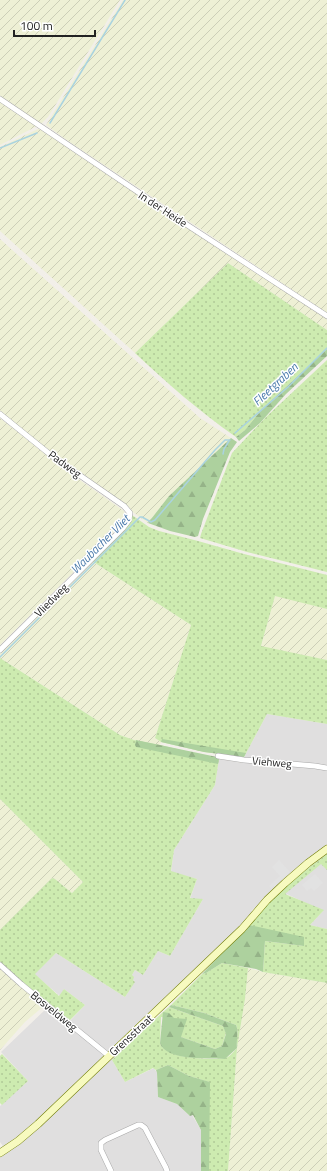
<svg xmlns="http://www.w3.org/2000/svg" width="327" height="1171" font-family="'Titillium Web',sans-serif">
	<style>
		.residential { fill: #e0dfdf }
		.farmland { fill: url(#farmland-furrows) }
		.grass { fill: url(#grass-dots) }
		.forest { fill: url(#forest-firs) }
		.parking { fill: #e2e2e2 }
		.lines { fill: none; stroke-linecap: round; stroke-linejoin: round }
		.stream { stroke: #aad3df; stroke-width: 1.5 }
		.minor-casing { stroke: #a9a9a9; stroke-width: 6 }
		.secondary-casing { stroke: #707d05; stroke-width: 8 }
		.minor { stroke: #fff; stroke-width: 5 }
		.secondary { stroke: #f7fabf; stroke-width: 7 }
		.labels { text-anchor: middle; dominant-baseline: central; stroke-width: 3; stroke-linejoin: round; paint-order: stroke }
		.street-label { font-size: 11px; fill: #222; stroke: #fff }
		.water-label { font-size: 12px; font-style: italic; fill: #4a7aab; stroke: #fff }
	</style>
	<defs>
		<pattern id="farmland-furrows" width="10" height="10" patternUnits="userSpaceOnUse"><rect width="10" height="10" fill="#eef0d5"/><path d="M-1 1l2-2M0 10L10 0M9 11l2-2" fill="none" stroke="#ccceb7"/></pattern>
		<pattern id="grass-dots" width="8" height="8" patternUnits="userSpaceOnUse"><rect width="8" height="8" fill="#cdebb0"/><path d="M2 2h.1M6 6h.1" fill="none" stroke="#b0c997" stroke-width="1.8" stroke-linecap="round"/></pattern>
		<pattern id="forest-firs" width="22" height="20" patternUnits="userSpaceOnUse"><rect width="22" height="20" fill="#add19e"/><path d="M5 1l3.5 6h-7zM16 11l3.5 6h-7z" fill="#95b388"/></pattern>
	</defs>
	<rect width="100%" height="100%" fill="#f2efe9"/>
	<!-- residential -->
	<path class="residential" d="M267,714L327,724V929L310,925L323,911L276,889L251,911L260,913L256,919L112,1060L125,1082L154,1068L157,1073L158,1097L177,1104L190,1116L192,1115L201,1130V1171H0V1149L3,1146L0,1142V1106L28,1081L1,1052L48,1007L68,1023L85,1005L64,989L60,996L34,974L56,953L125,997L135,981L132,980V975L135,970L143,975L158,951L170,956L203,899H190L197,879L171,872L174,850L215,785L219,759L242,763L246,753Z"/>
	<!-- farmland -->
	<g class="farmland">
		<path d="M0,0H120L48,117L41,124L0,145Z"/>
		<path d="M123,0H327V313L68,141L46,125Z"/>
		<path d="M40,128L85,159L327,318V330L228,263L135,353L0,231V147Z"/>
		<path d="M0,239L200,418L231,438L169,496L148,523L72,469L0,412Z"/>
		<path d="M0,418L64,469L117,506L124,511L125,517L121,525L0,645Z"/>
		<path d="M92,561L191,625L155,738L161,742L160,745L134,740L120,735L0,658V653Z"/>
		<path d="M275,595L327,609V660L261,647Z"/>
		<path d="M0,799L83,882L72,893L55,879L52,878L0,930Z"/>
		<path d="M0,968L45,1005L25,1022L0,1050Z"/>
		<path d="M248,968L263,972L327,983V1171H228L237,1048L245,999Z"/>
	</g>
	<!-- grass -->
	<g class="grass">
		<path d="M228,263L327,330V349L262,409L245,430L236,437C200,412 167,383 135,353Z"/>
		<path d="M327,360V572L247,552L200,538L201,534L232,453L265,418Z"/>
		<path d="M132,515L149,527L159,531L198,541L244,554L327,575V609L275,596L261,646L327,660V724L267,714L244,757L204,752L161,742L155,738L191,625L92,561Z"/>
		<path d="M0,658L120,735L134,740L160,745L219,759L215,785L174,850L171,871L197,879L190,898L203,899L170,956L158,951L143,975L135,970L132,975L134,977L133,980L135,982L125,997L56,953L35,974L59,996L64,989L85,1005L69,1021L0,963V930L52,878L55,879L72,893L83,882L0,799Z"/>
		<path d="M327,854V870L321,864L285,894L324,910L310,925L327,929V983L263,972L265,941L304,946L249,925L276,895L289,883Z"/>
		<path d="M222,963L248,968L245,999L237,1048L228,1171H209V1082L189,1076L168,1065L156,1070L153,1068L125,1082L112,1060L163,1012L169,1007L223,1026L226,1033L222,1046L215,1049L181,1037L174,1018L161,1017L160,1043C164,1058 203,1059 216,1059C219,1058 223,1059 225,1058C230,1057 234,1051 237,1048C236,1041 239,1031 236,1025L204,1013L171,1005L202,974L206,973Z"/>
		<path d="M2,1054L28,1081L2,1105L0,1103V1056Z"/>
	</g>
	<!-- forest -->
	<g class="forest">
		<path d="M327,349V356L286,394L260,423L239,441L236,437L245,430L262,409Z"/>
		<path d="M231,438L237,442L230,452L203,519L198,536L195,537L170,531L148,523L169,496Z"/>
		<path d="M162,739L246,753L244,757L204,752L161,742Z"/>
		<path d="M136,740L217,757L219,759L218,764L136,747L135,745Z"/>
		<path d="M249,925L304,937V946L265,941L263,972L256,969L222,963L206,973L202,974Z"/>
		<path d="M171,1005L204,1013L236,1025C239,1031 236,1041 237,1048L225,1059C210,1058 165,1061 160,1043L163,1012L169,1013L174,1018L187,1019L181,1037L215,1049L222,1046L226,1034L223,1026L169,1007Z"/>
		<path d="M168,1065L189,1076L210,1082L209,1171H201V1130L193,1115L190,1116L177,1104L158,1097L157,1073L156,1070Z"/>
	</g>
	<!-- parking -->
	<g class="parking">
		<path d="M279,860L290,872L271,889L269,886L280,876L272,867Z"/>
		<path d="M315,874L323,883L314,891L311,888L307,891L302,885Z"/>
	</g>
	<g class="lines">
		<!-- stream -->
		<g class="stream">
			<path d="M50,123L125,0"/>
			<path d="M0,148L37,133"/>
			<path d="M235,433L288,387L327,348"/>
			<path d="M223,454L224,449L229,441"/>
			<path d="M0,657L140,517H142L151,522L155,520L215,450L225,440H230"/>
		</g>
		<defs>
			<g id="minor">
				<path d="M0,99L178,219L327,316"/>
				<path d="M0,414L52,456L124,506L130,513L129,520L123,528L0,650"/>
				<path d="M218,756L244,760L315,766L327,768"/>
				<path d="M0,965L21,984L109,1056"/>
				<path d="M111,1171L101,1150V1143L105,1140L138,1125H141L145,1128L166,1168L167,1171"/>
			</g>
			<path id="secondary" d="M0,1153L18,1141L38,1124L242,929L267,900L285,883L308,863L327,849"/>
		</defs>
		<!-- minor casing -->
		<use href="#minor" class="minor-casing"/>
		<!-- secondary casing -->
		<use href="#secondary" class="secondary-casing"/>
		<!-- minor -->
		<use href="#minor" class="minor"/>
		<!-- secondary -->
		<use href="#secondary" class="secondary"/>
	</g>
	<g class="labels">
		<!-- street labels -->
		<g class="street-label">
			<text transform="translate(163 209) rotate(33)">In der Heide</text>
			<text transform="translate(65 464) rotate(36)">Padweg</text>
			<text transform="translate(51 600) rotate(-45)">Vliedweg</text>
			<text transform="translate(272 762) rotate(5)">Viehweg</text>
			<text transform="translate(54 1011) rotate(39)">Bosveldweg</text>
			<text transform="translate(131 1035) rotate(-43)">Grensstraat</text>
		</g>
		<!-- water labels -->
		<g class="water-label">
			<text transform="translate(275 384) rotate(-43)">Fleetgraben</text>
			<text transform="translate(100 544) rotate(-45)">Waubacher Vliet</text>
		</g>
	</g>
	<!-- scale -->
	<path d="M14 30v6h81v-6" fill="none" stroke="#222222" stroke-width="2"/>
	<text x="20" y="30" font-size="12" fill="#222222" stroke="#ffffff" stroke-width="3" paint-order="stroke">100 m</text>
</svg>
